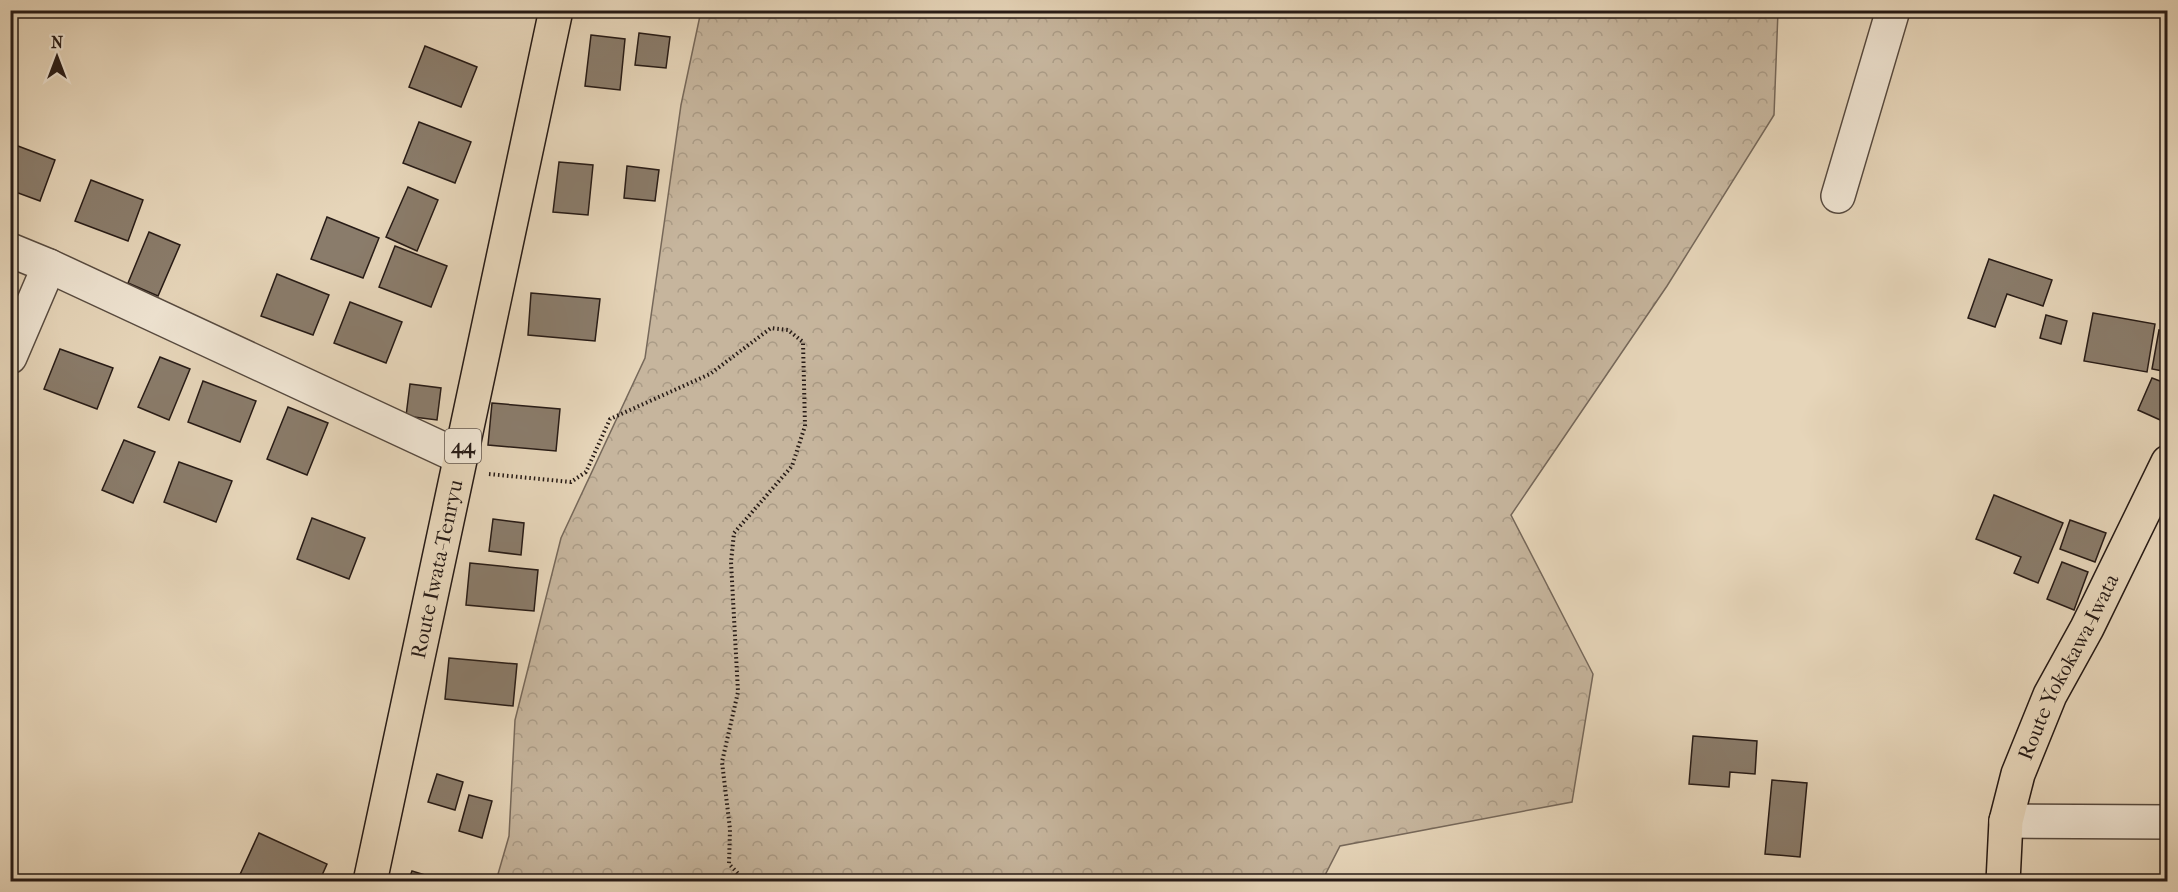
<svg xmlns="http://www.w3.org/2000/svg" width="2178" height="892" font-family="'IM FELL French Canon',serif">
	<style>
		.forest { fill: url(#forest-crowns); stroke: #76685a; stroke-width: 1.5 }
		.building { fill: #8a7c6b; stroke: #271b16; stroke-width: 1.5 }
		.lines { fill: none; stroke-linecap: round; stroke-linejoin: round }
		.minor-casing { stroke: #574a3f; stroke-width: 36 }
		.major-casing { stroke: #271b16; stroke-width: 36 }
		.path { stroke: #271b16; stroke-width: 4; stroke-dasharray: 1.5 3; stroke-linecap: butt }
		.minor { stroke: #efe4d2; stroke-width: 33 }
		.major { stroke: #e6d5b9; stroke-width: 33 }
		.labels { text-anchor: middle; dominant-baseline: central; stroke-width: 4.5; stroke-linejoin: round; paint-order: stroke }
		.shield { fill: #efe4d2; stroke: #63574e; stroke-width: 1.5 }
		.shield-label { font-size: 20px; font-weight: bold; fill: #271b16 }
		.street-label { font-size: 21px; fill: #271b16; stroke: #efe4d2 }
	</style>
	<defs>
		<pattern id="forest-crowns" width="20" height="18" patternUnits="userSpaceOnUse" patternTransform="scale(1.5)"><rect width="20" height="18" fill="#c6b59d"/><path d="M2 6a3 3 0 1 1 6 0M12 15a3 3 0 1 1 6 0" fill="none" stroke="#aa9b86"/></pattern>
	</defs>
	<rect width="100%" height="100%" fill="#e6d5b9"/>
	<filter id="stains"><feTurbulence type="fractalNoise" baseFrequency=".00333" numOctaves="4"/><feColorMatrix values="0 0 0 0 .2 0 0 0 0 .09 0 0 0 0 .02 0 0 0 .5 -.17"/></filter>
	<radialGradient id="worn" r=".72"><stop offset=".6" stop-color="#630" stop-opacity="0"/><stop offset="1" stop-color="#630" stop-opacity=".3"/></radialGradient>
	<!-- forest -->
	<path class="forest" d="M701,11H1778L1774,115L1667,286L1511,515L1593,674L1572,802L1340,846L1322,881H496L509,836L515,720L561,538L645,358L681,105Z"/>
	<!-- building -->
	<g class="building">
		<path d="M639,33L670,37L666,68L635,65Z"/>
		<path d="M591,35L625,39L620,90L585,86Z"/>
		<path d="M425,46L477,67L461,107L409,87Z"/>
		<path d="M419,122L471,142L455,183L403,163Z"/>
		<path d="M10,143L55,160L40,201L10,190Z"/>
		<path d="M559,162L593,165L588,215L553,212Z"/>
		<path d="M627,166L659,170L655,201L624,198Z"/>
		<path d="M91,180L143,200L128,241L75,221Z"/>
		<path d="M408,187L438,200L417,251L386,237Z"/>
		<path d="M327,217L379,238L363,278L311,259Z"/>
		<path d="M149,232L180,245L158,296L128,283Z"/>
		<path d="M395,246L447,266L431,307L379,287Z"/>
		<path d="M1989,259L2052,280L2043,306L2007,294L1995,327L1968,318Z"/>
		<path d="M277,274L329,295L313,335L261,316Z"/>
		<path d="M531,293L600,299L595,341L528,335Z"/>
		<path d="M350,302L402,322L386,363L334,343Z"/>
		<path d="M2093,313L2155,324L2147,372L2084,361Z"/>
		<path d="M2046,315L2067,321L2061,344L2040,338Z"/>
		<path d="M2159,330L2168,332V372L2152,369Z"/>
		<path d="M60,349L113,368L97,409L44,389Z"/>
		<path d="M160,357L190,369L169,420L138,407Z"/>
		<path d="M2152,378L2168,384L2167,423L2138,410Z"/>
		<path d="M203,381L256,401L240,442L188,422Z"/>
		<path d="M410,384L441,388L437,420L406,416Z"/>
		<path d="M492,403L560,409L556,451L488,445Z"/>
		<path d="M288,407L328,423L307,475L267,459Z"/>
		<path d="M124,440L155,452L133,503L102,490Z"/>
		<path d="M179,462L232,481L216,522L164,502Z"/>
		<path d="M1994,495L2063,523L2038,583L2014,573L2021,557L1976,539Z"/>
		<path d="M312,518L365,538L349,579L297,559Z"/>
		<path d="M493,519L524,523L521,555L489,551Z"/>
		<path d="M2070,520L2106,533L2095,562L2060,549Z"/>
		<path d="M2062,562L2088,572L2074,610L2047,599Z"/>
		<path d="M470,563L538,570L534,611L466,605Z"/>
		<path d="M449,658L517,664L513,706L445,699Z"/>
		<path d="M1693,736L1757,741L1755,774L1730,772L1729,787L1689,784Z"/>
		<path d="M437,774L463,782L455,810L428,802Z"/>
		<path d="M1772,780L1807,783L1800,857L1765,854Z"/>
		<path d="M469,795L492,801L482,838L459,831Z"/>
		<path d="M259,833L327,864L319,882H244L238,879Z"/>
		<path d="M412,871L438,879L437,882H408Z"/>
	</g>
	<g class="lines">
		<defs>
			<g id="minor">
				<path d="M1838,196L1893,10"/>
				<path d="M10,250L49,266L10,357"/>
				<path d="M49,266L460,457"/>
				<path d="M2006,821L2168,822"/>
			</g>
			<g id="major">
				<path id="s1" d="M370,882L556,10"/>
				<path id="s2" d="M2003,882L2006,821L2018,774L2050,695L2087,628L2168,462"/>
			</g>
		</defs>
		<!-- minor casing -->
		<use href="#minor" class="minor-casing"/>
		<!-- major casing -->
		<use href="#major" class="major-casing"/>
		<!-- path -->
		<path class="path" d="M489,474L571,482L586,472L610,419L710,374L771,328L788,330L803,342L805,426L792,466L734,533L731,562L738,692L722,762L730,829L729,864L746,882"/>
		<!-- minor -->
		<use href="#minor" class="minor"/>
		<!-- major -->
		<use href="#major" class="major"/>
	</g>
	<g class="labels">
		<!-- shield labels -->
		<rect class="shield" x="445" y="429" width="36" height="34" rx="4.5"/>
		<g class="shield-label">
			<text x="463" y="446">44</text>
		</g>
		<!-- street labels -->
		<g class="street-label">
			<text stroke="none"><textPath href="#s1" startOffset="320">Route Iwata-Tenryu</textPath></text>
			<text stroke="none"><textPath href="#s2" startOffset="228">Route Yokokawa-Iwata</textPath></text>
		</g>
	</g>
	<!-- margin -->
	<rect width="2178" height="892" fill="none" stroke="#e6d5b9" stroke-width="36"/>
	<rect x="12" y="12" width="2154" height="868" fill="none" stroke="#271b16" stroke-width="3"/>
	<rect x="18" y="18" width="2142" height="856" fill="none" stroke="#271b16" stroke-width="1.5"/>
	<!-- north arrow -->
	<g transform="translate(57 57)" stroke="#efe4d2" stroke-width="4.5" paint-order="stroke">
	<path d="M0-4.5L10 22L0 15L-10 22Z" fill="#271b16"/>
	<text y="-9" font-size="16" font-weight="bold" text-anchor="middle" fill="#271b16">N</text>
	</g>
	<rect width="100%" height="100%" filter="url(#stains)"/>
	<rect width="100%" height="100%" fill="url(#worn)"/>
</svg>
